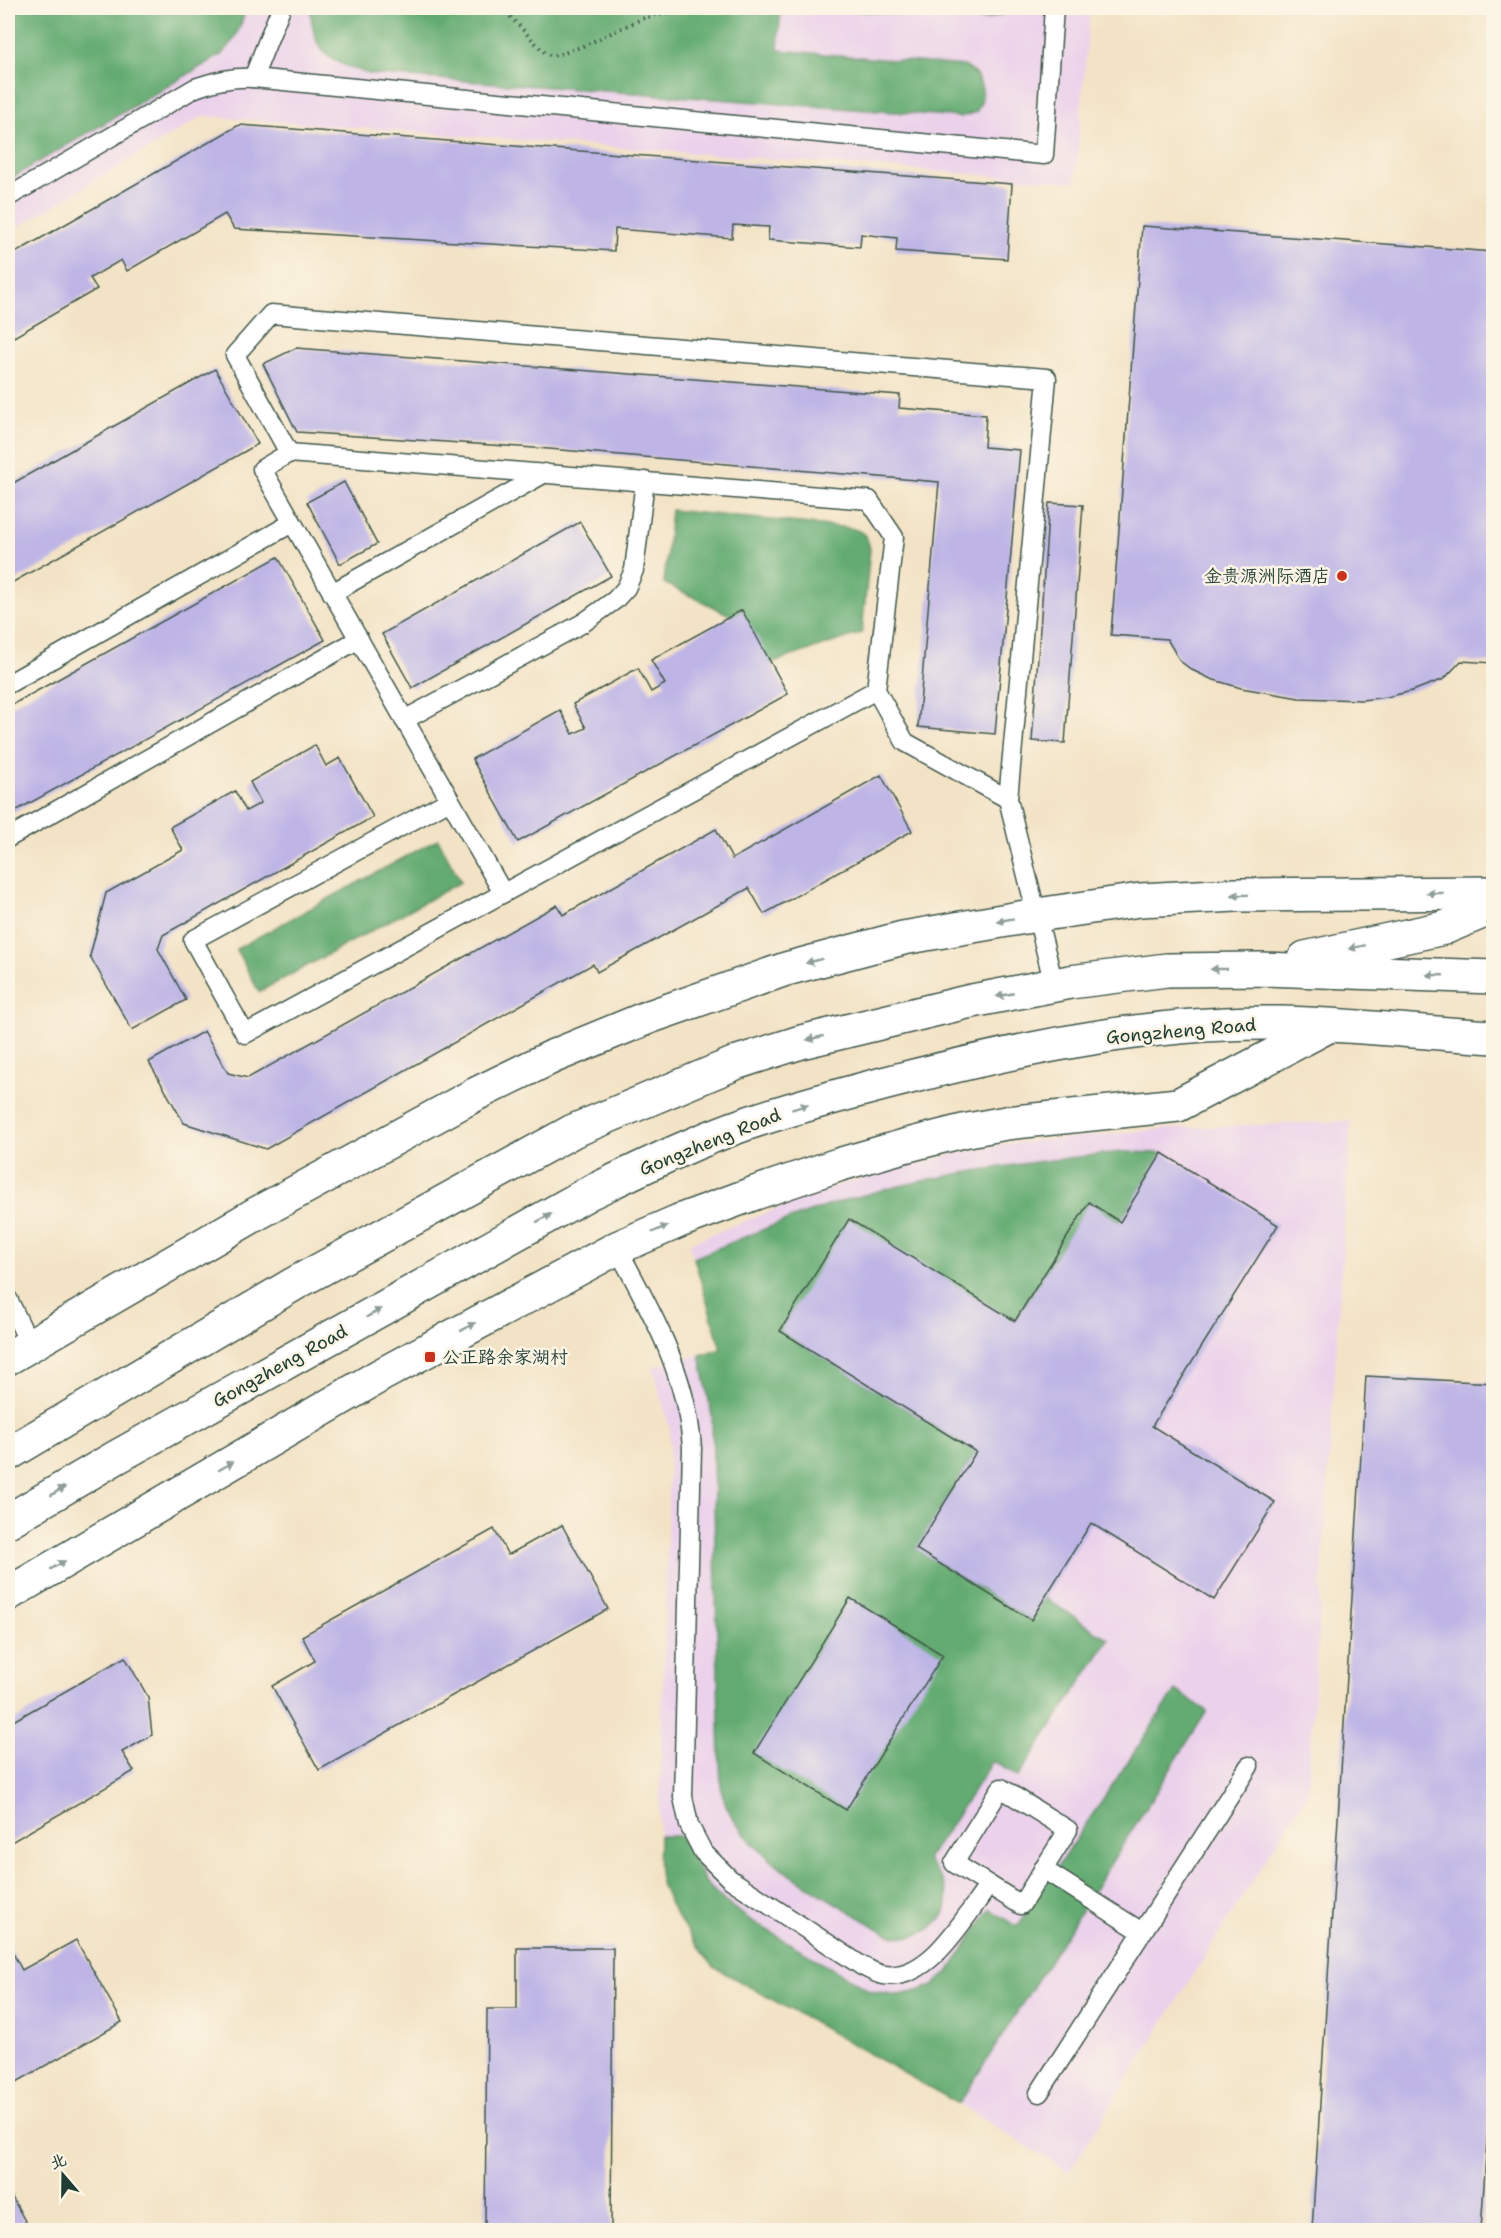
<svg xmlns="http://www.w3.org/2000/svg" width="1501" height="2238" font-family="'Shantell Sans','LXGW WenKai TC',sans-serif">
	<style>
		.built { fill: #ebd1eb }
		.forest { fill: #64ab72; stroke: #427453; stroke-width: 1.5 }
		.building { fill: #beb5e6 }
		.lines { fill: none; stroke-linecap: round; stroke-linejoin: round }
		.service-casing { stroke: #3f564a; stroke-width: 21 }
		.minor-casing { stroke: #3f564a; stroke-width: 36 }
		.secondary-casing { stroke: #3f564a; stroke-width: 36 }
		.path { stroke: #3f564a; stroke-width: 4; stroke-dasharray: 1.5 4.5; stroke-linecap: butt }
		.service { stroke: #fff; stroke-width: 18 }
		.minor { stroke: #fff; stroke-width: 33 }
		.secondary { stroke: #fff; stroke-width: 33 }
		.oneway { fill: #8f9e9a }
		.poi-dot { fill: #c8321e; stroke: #fcf5e5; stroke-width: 2 }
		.labels { text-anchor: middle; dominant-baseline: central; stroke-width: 5; stroke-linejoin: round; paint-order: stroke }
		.poi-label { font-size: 18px; fill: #1f3d34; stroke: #fcf5e5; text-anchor: end }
		.street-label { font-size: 18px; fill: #1f3d34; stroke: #fcf5e5 }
	</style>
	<rect width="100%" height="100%" fill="#fcf5e5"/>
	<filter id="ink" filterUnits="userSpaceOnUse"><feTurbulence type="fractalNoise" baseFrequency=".0167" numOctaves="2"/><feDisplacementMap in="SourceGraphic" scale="12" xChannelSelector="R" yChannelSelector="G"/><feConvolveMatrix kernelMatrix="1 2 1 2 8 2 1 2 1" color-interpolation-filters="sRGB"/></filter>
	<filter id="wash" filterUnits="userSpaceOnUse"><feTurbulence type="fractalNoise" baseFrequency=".008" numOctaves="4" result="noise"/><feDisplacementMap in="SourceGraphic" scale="24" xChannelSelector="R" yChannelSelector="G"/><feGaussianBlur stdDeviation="1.35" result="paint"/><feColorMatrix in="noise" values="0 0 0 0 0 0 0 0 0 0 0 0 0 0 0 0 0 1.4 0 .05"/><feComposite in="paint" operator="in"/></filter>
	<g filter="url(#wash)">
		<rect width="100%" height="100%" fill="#f3e3c6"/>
		<!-- built -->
		<g class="built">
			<path d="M8,8H1090L1075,182L203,116L8,233Z"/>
			<path d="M1351,1121L1308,1793L1069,2172L959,2104L714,1967L701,1952L666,1893L660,1881L658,1869L670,1430L653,1367L721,1349L689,1243L833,1187L953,1154L1004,1144L1162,1129Z"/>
		</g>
		<!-- forest -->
		<g class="forest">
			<path d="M8,8H246C241,26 236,41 221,55L8,180Z"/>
			<path d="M310,8H781L778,50L964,66C982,75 988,94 976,112L960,117L949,116L369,74C325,59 315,56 310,8Z"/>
			<path d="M819,8H1020L988,19H973Z"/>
			<path d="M671,510L850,528C863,531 867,535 870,549L862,633L771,663L732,616L664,583Z"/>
			<path d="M438,839L461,882L259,992L236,949Z"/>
			<path d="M1123,1152L1162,1153L1120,1222L1089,1203L1015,1321L780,1331L976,1452L916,1549L1031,1620L1045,1598L1109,1640L1018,1777L993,1761L927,1860C936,1871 945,1881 947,1896C950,1923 920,1940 896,1936C890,1935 884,1931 879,1929C827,1896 743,1858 723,1797C720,1787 721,1775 720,1765L712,1416L700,1355L721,1349L694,1258C730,1243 767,1227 804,1214C906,1177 1016,1163 1123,1152Z"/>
			<path d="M1176,1690L1207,1711L959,2104L714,1967C697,1947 665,1904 660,1878C657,1864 659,1850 659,1836H681L706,1883L724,1901L752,1921L870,1991L899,1995L918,1991L933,1985L949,1972L990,1909L1017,1927Z"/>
		</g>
		<g id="blocks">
			<!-- building -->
			<g class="building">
				<path d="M239,125L1012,184L1007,259L896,251L897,238L861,234L860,247L768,240L769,227L733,225L732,238L615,229L614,251L234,229L225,214L127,271L121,260L90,278L97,289L14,337L8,326V257Z"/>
				<path d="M1142,226L1494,252V663L1461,661L1444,679L1412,691L1387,697L1362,700L1299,698L1241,688L1211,679L1192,670L1180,661L1167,639L1111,635Z"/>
				<path d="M296,348L900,395L899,408L986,415L984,447L1020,450L995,734L918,727L939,482L549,449L297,432L263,364Z"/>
				<path d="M215,369L258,444L8,585V486Z"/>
				<path d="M344,482L377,544L340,564L307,502Z"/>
				<path d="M1049,503L1083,505L1065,743L1032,741Z"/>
				<path d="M580,522L611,576L412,688L382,634Z"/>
				<path d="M278,557L325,640L10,814L8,810V707Z"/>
				<path d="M742,610L788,694L518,842L472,759L560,710L573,734L586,728L573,704L638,668L651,692L665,684L651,660Z"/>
				<path d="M315,745L326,766L340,758L373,817L163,935L158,949L186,1000L132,1030L90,956L106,893L183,850L170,827L235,791L246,811L261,803L250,782Z"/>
				<path d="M881,775L912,831L764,914L749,888L597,972L593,964L266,1149L184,1123L149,1062L204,1031L228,1073L248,1078L557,905L563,915L716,829L732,859Z"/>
				<path d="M1162,1153L1278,1225L1152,1426L1275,1502L1214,1600L1091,1523L1031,1620L916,1549L976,1452L780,1331L849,1219L1015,1321L1089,1202L1120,1222Z"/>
				<path d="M1366,1376L1494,1383V2035L1481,2230H1312Z"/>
				<path d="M562,1525L608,1609L319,1770L272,1686L315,1661L302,1636L494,1529L508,1555Z"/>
				<path d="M850,1598L943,1655L846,1810L754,1753Z"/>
				<path d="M125,1657L148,1697L152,1735L122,1752L134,1771L8,1844V1724Z"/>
				<path d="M76,1940L122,2022L8,2087V1944L22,1970Z"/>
				<path d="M517,1948H613L611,2230H514V2228H485L487,2009H517Z"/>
				<path d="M8,2190L30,2230H8Z"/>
			</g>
		</g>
	</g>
	<g filter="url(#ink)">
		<use href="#blocks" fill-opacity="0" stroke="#3f564a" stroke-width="1.5"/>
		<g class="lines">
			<defs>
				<g id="service">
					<path d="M281,8L253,78L1044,155L1054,8"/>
					<path d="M8,197L195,88C215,81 231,77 253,78"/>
					<path d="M289,453L235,355L271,314L1047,378L1008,799L1054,985"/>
					<path d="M332,593L545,473"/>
					<path d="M8,684L292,523"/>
					<path d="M404,720L583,623L615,600L626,588L634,570L645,481"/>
					<path d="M450,800L193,940L245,1034L876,690"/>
					<path d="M8,838L359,639"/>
					<path d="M503,893L262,469L289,453L869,500L894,537L876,690L905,742L1008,799"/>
					<path d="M617,1248C652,1312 687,1374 692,1448L683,1797L689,1825L703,1852L730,1879L862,1966C869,1969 876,1974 884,1975C930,1982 965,1916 989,1885"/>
					<path d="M8,1299L30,1345"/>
					<path d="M1001,1788L1068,1830L1021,1905L954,1863Z"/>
					<path d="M1043,1869L1142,1932"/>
					<path d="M1039,2093L1249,1766"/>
				</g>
				<g id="minor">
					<path d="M8,1358L256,1214L476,1094L554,1056L649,1017L786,969L903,938L1037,915L1140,900L1236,895L1494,893"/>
					<path d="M8,1594L381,1375L617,1248L679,1221L755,1193L838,1165L904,1146L963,1131L1006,1123L1178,1105L1328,1026"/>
				</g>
				<g id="secondary">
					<path d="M1305,958L1444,928L1494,907"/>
					<path d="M8,1454L294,1284L573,1131L738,1062L801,1042L967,1002L1070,982L1167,970L1260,969L1494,977"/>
					<path d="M8,1521L115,1458L589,1193C641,1168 693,1142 748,1123C801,1105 855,1091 910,1077C1029,1047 1155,1021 1279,1023C1350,1024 1422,1033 1494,1037"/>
				</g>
			</defs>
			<!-- service casing -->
			<use href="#service" class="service-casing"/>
			<!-- minor casing -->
			<use href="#minor" class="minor-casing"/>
			<!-- secondary casing -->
			<use href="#secondary" class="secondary-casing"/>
			<!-- path -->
			<path class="path" d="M502,8L545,53L552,56C584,49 612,31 642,19C658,12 676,15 692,8"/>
			<!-- service -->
			<use href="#service" class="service"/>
			<!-- minor -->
			<use href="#minor" class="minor"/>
			<!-- secondary -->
			<use href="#secondary" class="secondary"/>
		</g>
		<!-- one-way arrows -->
		<defs><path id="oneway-solid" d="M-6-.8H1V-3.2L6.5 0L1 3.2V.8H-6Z" transform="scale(1.5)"/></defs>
		<g class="oneway">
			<use href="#oneway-solid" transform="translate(1435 893) rotate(180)"/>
			<use href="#oneway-solid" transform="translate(1240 895) rotate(179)"/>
			<use href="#oneway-solid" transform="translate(1005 920) rotate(170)"/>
			<use href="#oneway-solid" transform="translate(1357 947) rotate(168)"/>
			<use href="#oneway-solid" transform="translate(814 961) rotate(165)"/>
			<use href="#oneway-solid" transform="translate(1219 969) rotate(179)"/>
			<use href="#oneway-solid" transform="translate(1435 975) rotate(-178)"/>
			<use href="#oneway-solid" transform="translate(1005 995) rotate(169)"/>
			<use href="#oneway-solid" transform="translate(815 1038) rotate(167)"/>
			<use href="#oneway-solid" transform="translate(800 1107) rotate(-17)"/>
			<use href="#oneway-solid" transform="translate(544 1218) rotate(-29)"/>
			<use href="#oneway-solid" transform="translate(660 1229) rotate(-23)"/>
			<use href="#oneway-solid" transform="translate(374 1313) rotate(-29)"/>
			<use href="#oneway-solid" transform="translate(468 1327) rotate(-29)"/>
			<use href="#oneway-solid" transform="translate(226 1466) rotate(-30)"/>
			<use href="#oneway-solid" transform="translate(58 1491) rotate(-31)"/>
			<use href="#oneway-solid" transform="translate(58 1565) rotate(-30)"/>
		</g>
	</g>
	<!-- markers -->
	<g class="poi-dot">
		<circle cx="1342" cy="576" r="6"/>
		<rect x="424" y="1351" width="12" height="12" rx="3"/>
	</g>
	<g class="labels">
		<!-- poi labels -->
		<g class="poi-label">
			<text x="1330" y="576">金贵源洲际酒店</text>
			<text x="442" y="1357" text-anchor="start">公正路余家湖村</text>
		</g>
		<!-- street labels -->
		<g class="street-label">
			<text transform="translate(1181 1031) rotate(-5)">Gongzheng Road</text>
			<text transform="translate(710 1142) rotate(-22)">Gongzheng Road</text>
			<text transform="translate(280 1366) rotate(-29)">Gongzheng Road</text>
		</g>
	</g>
	<!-- margin -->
	<rect width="1501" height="2238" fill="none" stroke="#fcf5e5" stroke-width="30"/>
	<!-- north arrow -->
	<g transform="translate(63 2175) rotate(340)" stroke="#fcf5e5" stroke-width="4.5" paint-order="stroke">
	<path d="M0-4.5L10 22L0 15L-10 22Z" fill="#1f3d34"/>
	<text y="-9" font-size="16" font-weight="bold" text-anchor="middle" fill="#1f3d34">北</text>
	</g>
</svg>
